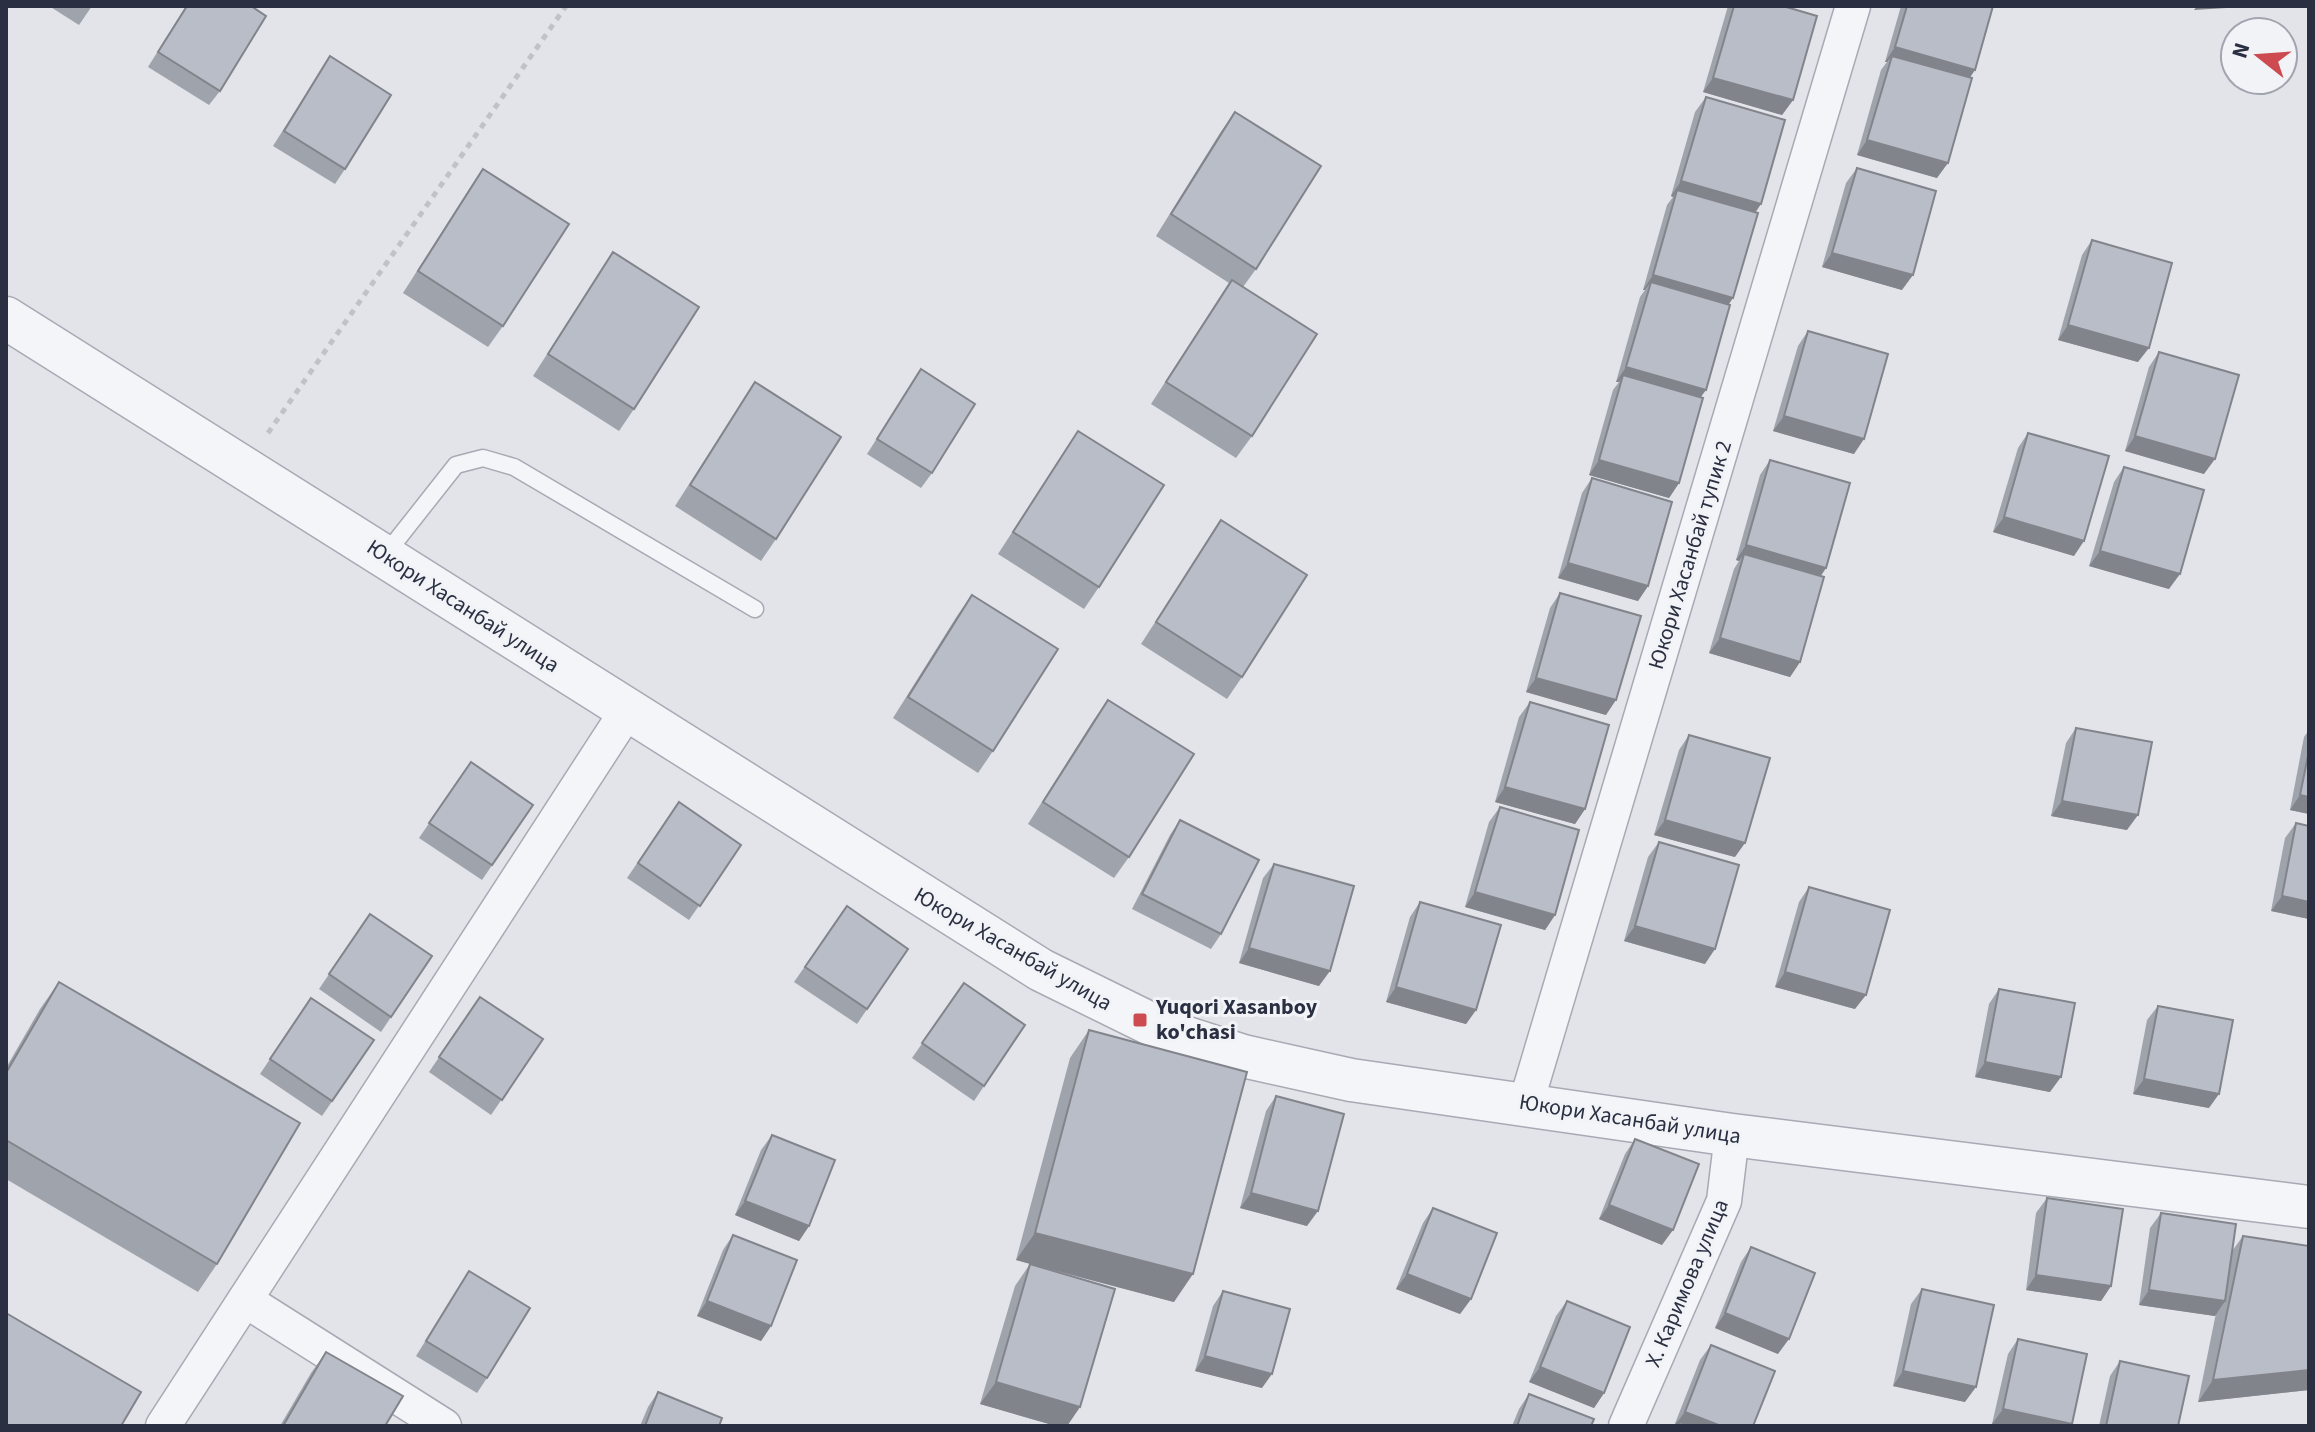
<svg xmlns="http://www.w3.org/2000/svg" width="2315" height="1432" font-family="'Source Sans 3',sans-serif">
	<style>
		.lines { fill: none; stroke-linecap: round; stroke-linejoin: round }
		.service-casing { stroke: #a7aab4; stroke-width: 19 }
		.minor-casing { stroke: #a7aab4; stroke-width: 37 }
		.tertiary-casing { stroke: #a7aab4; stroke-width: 45 }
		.path { stroke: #bfc2c9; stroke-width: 5; stroke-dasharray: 6 6; stroke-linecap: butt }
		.service { stroke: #f4f5f8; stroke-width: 16 }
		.minor { stroke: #f4f5f8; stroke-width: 34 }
		.tertiary { stroke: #f4f5f8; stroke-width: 42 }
		.wall { fill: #9fa3ab }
		.shaded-wall { fill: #82848b }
		.building { fill: #b9bdc7; stroke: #82848b; stroke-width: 2 }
		.poi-dot { fill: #cc4a50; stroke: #f1f3f7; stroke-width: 3 }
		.labels { text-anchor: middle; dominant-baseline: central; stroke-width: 6; stroke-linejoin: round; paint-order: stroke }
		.street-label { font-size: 22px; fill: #2a3042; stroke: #f1f3f7 }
		.poi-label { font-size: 22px; font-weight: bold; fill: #2a3042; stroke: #f1f3f7; text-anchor: start }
	</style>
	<rect width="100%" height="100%" fill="#e2e4ea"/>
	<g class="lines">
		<defs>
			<path id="service" d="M385,555L456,465L483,458L514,467L755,609"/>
			<g id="minor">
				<path d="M1526,1103L1853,6"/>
				<path d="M245,1300L444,1426"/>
				<path d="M163,1426L627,711"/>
				<path d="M1626,1426L1724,1201L1732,1135"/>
			</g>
			<path id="tertiary" d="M6,318L1041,970L1165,1031L1243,1056L1351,1080L1732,1135L2309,1207"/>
		</defs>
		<!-- service casing -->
		<use href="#service" class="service-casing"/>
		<!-- minor casing -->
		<use href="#minor" class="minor-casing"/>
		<!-- tertiary casing -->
		<use href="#tertiary" class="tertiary-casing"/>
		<!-- path -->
		<path class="path" d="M268,433L566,6"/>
		<!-- service -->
		<use href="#service" class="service"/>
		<!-- minor -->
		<use href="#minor" class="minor"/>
		<!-- tertiary -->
		<use href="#tertiary" class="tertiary"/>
	</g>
	<!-- wall -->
	<g class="wall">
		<path d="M49,6H92L79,25Z"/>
		<path d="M186,6H251L220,91L209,105L148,67Z"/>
		<path d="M1728,6H1783L1793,100L1782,115L1703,92Z"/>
		<path d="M1901,6H1993L1937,178L1857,155L1881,70L1887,62H1885Z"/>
		<path d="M330,56L345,169L335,184L273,146Z"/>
		<path d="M1706,97L1755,213L1701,397L1679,483L1669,498L1589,475L1613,390L1619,382H1616L1640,297L1645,290H1643L1667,205L1673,197L1671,196L1695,112Z"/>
		<path d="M1235,112L1256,269L1243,287L1252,436L1236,458L1151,404L1229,283L1156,236L1220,133Z"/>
		<path d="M1857,168L1902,290L1822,267L1846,183Z"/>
		<path d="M483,169L503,326L488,347L403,293L468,191Z"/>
		<path d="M2092,240L2138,362L2058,340L2082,255Z"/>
		<path d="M613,252L634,409L619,431L533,376Z"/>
		<path d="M1808,331L1854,454L1773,431L1798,346Z"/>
		<path d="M2159,352L2204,474L2125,451L2149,367Z"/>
		<path d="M921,369L932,473L921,488L867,454Z"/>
		<path d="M755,382L776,539L761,561L675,506Z"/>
		<path d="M1078,431L1099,587L1084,609L998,554Z"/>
		<path d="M2028,433L2074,556L1993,532L2018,448Z"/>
		<path d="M1770,460L1826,568L1821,576L1800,662L1790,677L1709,653L1734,569L1739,561L1736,560L1760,475Z"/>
		<path d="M2124,467L2169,589L2089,566L2114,482Z"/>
		<path d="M1592,478L1648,586L1638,601L1558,578L1582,493Z"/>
		<path d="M1221,520L1242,677L1227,699L1141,644Z"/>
		<path d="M1560,593L1606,715L1526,692L1550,608Z"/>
		<path d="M972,595L993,751L978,773L893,718L957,616Z"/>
		<path d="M1108,700L1129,857L1114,878L1028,824L1093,721Z"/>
		<path d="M1530,702L1585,809L1575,824L1495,802L1519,717Z"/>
		<path d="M2076,728L2127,830L2051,816L2066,743Z"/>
		<path d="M2309,730V814L2290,810L2304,737Z"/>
		<path d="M1689,735L1735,857L1654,835L1679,750Z"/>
		<path d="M471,762L533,805L482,880L419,838Z"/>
		<path d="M679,802L741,845L689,920L627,878Z"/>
		<path d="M1500,807L1555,915L1545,930L1465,907L1489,822Z"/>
		<path d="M1180,820L1221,934L1211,949L1132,909L1170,835Z"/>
		<path d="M2296,823L2309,919L2271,911L2285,838Z"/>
		<path d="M1659,842L1705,964L1624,941L1648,857Z"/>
		<path d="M1274,864L1319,986L1239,963L1263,878Z"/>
		<path d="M1809,887L1855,1009L1775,987L1799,902Z"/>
		<path d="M1420,902L1476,1010L1466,1024L1386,1002L1410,917Z"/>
		<path d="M847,906L908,949L857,1024L794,982Z"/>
		<path d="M370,914L432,956L381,1032L319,989Z"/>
		<path d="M59,982L217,1264L198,1292L6,1179V1068L40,1009Z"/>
		<path d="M964,983L1025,1025L974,1101L912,1058Z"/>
		<path d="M1999,989L2050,1092L1975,1077L1989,1004Z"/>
		<path d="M480,997L543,1039L491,1115L429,1072Z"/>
		<path d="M311,998L374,1040L322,1116L260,1074Z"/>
		<path d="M2158,1006L2209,1108L2133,1094L2147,1020Z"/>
		<path d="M1089,1030L1174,1302L1033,1265L1080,1407L1067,1426H1056L980,1404L1015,1286L1030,1264L1016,1260L1070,1058Z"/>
		<path d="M1276,1096L1307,1226L1240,1208L1266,1111Z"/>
		<path d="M772,1135L809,1226L799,1241L735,1215L761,1150Z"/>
		<path d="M1635,1139L1662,1245L1599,1219L1625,1154Z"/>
		<path d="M2047,1198L2111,1286L2101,1301L2026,1290L2036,1213Z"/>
		<path d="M1433,1208L1471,1299L1460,1314L1396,1289L1423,1223Z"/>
		<path d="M2161,1213L2232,1251L2243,1236L2309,1246V1390L2198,1402L2216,1313L2215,1316L2139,1305L2150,1228Z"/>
		<path d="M733,1235L771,1326L761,1341L697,1316L723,1250Z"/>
		<path d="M1751,1247L1778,1354L1715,1328L1741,1262Z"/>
		<path d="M469,1271L487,1378L477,1393L416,1356Z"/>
		<path d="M1922,1289L1965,1402L1893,1386L1911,1304Z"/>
		<path d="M1223,1291L1262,1388L1195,1371L1213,1306Z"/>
		<path d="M1567,1301L1604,1393L1594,1408L1529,1382L1556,1316Z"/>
		<path d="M2018,1339L2071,1426H2000L1992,1424L2008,1354Z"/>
		<path d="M1711,1345L1753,1426H1674L1700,1360Z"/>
		<path d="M326,1352L385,1426H280L311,1373Z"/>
		<path d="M2120,1361L2178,1426H2099L2110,1376Z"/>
		<path d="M658,1392L719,1426H640L648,1407Z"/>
		<path d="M1529,1394L1591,1426H1512L1519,1409Z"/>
	</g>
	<!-- shaded-wall -->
	<g class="shaded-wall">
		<path d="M2197,6H2259L2194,10Z"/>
		<path d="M1895,47L1975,70L1965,85L1892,56L1887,62H1885Z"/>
		<path d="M1713,78L1793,100L1782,115L1703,92Z"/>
		<path d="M1867,140L1948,163L1937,178L1857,155Z"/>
		<path d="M1681,181L1761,204L1751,219L1677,190L1673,197L1671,196Z"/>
		<path d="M1832,253L1913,275L1902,290L1822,267Z"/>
		<path d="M1653,275L1733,298L1723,313L1651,282L1645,290H1643Z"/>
		<path d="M2068,325L2149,348L2138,362L2058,340Z"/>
		<path d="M1626,367L1706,390L1695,405L1623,375L1619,382H1616Z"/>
		<path d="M1784,416L1864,439L1854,454L1773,431Z"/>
		<path d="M2135,436L2215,459L2204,474L2125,451Z"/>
		<path d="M1599,460L1679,483L1669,498L1589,475Z"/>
		<path d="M2004,517L2084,541L2074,556L1993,532Z"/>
		<path d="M1746,545L1826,568L1816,582L1744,554L1739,561L1736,560Z"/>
		<path d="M2100,551L2180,574L2169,589L2089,566Z"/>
		<path d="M1568,563L1648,586L1638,601L1558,578Z"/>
		<path d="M1720,638L1800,662L1790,677L1709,653Z"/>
		<path d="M1536,678L1616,700L1606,715L1526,692Z"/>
		<path d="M1505,787L1585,809L1575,824L1495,802Z"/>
		<path d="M2300,795L2309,797V814L2290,810Z"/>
		<path d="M2062,801L2138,815L2127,830L2051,816Z"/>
		<path d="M1665,820L1745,843L1735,857L1654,835Z"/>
		<path d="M1475,892L1555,915L1545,930L1465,907Z"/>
		<path d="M2282,896L2309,902V919L2271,911Z"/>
		<path d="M1635,926L1715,949L1705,964L1624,941Z"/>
		<path d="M1249,948L1330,971L1319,986L1239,963Z"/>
		<path d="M1785,972L1866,995L1855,1009L1775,987Z"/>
		<path d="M1396,987L1476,1010L1466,1024L1386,1002Z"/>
		<path d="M1985,1062L2061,1077L2050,1092L1975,1077Z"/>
		<path d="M2144,1079L2219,1094L2209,1108L2133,1094Z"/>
		<path d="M1251,1193L1318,1211L1307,1226L1240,1208Z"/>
		<path d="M745,1201L809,1226L799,1241L735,1215Z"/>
		<path d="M1609,1205L1673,1230L1662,1245L1599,1219Z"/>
		<path d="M1035,1233L1193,1274L1174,1302L1016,1260Z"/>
		<path d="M1407,1274L1471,1299L1460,1314L1396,1289Z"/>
		<path d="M2036,1275L2111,1286L2101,1301L2026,1290Z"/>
		<path d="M2149,1290L2225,1301L2215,1316L2139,1305Z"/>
		<path d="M707,1301L771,1326L761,1341L697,1316Z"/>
		<path d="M1725,1313L1789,1339L1778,1354L1715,1328Z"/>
		<path d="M1205,1356L1272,1374L1262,1388L1195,1371Z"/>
		<path d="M1540,1367L1604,1393L1594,1408L1529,1382Z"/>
		<path d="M2309,1370V1390L2198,1402L2213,1380Z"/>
		<path d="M1903,1371L1976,1387L1965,1402L1893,1386Z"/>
		<path d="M996,1382L1080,1407L1067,1426H1056L980,1404Z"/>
		<path d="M2003,1409L2072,1424L2071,1426H2000L1992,1424Z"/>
		<path d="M1685,1412L1721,1426H1679L1680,1422L1678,1426H1674Z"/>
	</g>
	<!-- building -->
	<g class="building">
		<path d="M187,6H251L266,16L220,91L158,52Z"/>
		<path d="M1734,6H1783L1817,16L1793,100L1713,78Z"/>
		<path d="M1907,6H1993L1975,70L1895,47Z"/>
		<path d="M330,56L391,95L345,169L284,131Z"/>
		<path d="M1892,56L1972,78L1948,163L1867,140Z"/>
		<path d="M1706,97L1785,120L1761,204L1681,181Z"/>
		<path d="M1235,112L1321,166L1256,269L1171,214Z"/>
		<path d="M1857,168L1936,191L1913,275L1832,253Z"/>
		<path d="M483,169L569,224L503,326L418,271Z"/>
		<path d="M1677,190L1758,213L1733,298L1653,275Z"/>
		<path d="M2092,240L2172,263L2149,348L2068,325Z"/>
		<path d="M613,252L699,307L634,409L548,354Z"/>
		<path d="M1232,280L1317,334L1252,436L1166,382Z"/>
		<path d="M1651,282L1730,305L1706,390L1626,367Z"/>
		<path d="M1808,331L1888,354L1864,439L1784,416Z"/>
		<path d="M2159,352L2239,375L2215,459L2135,436Z"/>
		<path d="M921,369L975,404L932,473L877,439Z"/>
		<path d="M1623,375L1703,398L1679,483L1599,460Z"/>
		<path d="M755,382L841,437L776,539L690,485Z"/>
		<path d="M1078,431L1164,485L1099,587L1013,532Z"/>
		<path d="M2028,433L2109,456L2084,541L2004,517Z"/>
		<path d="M1770,460L1850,483L1826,568L1746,545Z"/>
		<path d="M2124,467L2204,490L2180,574L2100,551Z"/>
		<path d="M1592,478L1672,502L1648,586L1568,563Z"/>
		<path d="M1221,520L1307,575L1242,677L1156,622Z"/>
		<path d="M1744,554L1824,577L1800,662L1720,638Z"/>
		<path d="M1560,593L1641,616L1616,700L1536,678Z"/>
		<path d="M972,595L1058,649L993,751L908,697Z"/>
		<path d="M1108,700L1194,754L1129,857L1043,802Z"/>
		<path d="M1530,702L1609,725L1585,809L1505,787Z"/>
		<path d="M2076,728L2152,742L2138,815L2062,801Z"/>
		<path d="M1689,735L1770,758L1745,843L1665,820Z"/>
		<path d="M2309,751V797L2300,795Z"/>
		<path d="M471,762L533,805L492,865L429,823Z"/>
		<path d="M679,802L741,845L700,906L638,863Z"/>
		<path d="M1500,807L1579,830L1555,915L1475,892Z"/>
		<path d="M1180,820L1259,860L1221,934L1142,894Z"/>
		<path d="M2296,823L2309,826V902L2282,896Z"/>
		<path d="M1659,842L1739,865L1715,949L1635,926Z"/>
		<path d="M1274,864L1354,886L1330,971L1249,948Z"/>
		<path d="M1809,887L1890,910L1866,995L1785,972Z"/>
		<path d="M1420,902L1501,925L1476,1010L1396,987Z"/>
		<path d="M847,906L908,949L867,1009L805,967Z"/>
		<path d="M370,914L432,956L391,1017L329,974Z"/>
		<path d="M59,982L300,1123L217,1264L6,1140V1073Z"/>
		<path d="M964,983L1025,1025L984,1086L922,1043Z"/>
		<path d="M1999,989L2075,1003L2061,1077L1985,1062Z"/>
		<path d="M480,997L543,1039L502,1100L439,1057Z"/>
		<path d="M311,998L374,1040L332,1101L270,1059Z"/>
		<path d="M2158,1006L2233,1020L2219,1094L2144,1079Z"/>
		<path d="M1089,1030L1247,1072L1193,1274L1035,1233Z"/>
		<path d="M1276,1096L1344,1114L1318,1211L1251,1193Z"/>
		<path d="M772,1135L835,1160L809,1226L745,1201Z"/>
		<path d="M1635,1139L1699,1164L1673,1230L1609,1205Z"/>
		<path d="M2047,1198L2123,1209L2111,1286L2036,1275Z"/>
		<path d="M1433,1208L1497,1233L1471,1299L1407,1274Z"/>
		<path d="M2161,1213L2236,1224L2225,1301L2149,1290Z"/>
		<path d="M733,1235L797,1260L771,1326L707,1301Z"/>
		<path d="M2243,1236L2309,1246V1370L2213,1380Z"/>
		<path d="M1751,1247L1815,1273L1789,1339L1725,1313Z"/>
		<path d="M1030,1264L1115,1289L1080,1407L996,1382Z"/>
		<path d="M469,1271L530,1308L487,1378L426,1341Z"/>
		<path d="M1922,1289L1994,1305L1976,1387L1903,1371Z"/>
		<path d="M1223,1291L1290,1309L1272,1374L1205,1356Z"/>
		<path d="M1567,1301L1630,1327L1604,1393L1540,1367Z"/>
		<path d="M6,1313L141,1392L121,1426H6Z"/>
		<path d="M2018,1339L2087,1354L2072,1424L2003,1409Z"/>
		<path d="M1711,1345L1775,1371L1753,1426H1721L1685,1412Z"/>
		<path d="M326,1352L403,1396L385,1426H283Z"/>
		<path d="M2120,1361L2189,1376L2178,1426H2106Z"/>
		<path d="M658,1392L722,1418L719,1426H645Z"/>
		<path d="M1529,1394L1594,1419L1591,1426H1517Z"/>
		<path d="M1680,1422L1690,1426H1679Z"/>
	</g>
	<!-- markers -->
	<rect class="poi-dot" x="1132" y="1012" width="16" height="16" rx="4"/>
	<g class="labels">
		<!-- street labels -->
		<g class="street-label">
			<text transform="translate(1690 555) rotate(-73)">Юкори Хасанбай тупик 2</text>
			<text transform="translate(463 606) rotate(33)">Юкори Хасанбай улица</text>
			<text transform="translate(1013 949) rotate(30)">Юкори Хасанбай улица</text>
			<text transform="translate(1630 1119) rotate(9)">Юкори Хасанбай улица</text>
			<text transform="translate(1687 1283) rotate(-67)">Х. Каримова улица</text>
		</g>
		<!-- poi labels -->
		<g class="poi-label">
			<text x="1156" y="1007">Yuqori Xasanboy<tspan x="1156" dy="25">ko'chasi</tspan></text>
		</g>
	</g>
	<!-- border -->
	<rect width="2315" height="1432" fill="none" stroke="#2a3042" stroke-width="16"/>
	<!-- north arrow -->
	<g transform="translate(2259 56) rotate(287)"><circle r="38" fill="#f1f3f7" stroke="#a1a5af" stroke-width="2"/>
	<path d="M0-6L14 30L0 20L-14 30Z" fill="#cc4a50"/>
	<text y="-12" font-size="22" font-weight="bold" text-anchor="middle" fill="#2a3042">N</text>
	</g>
</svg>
